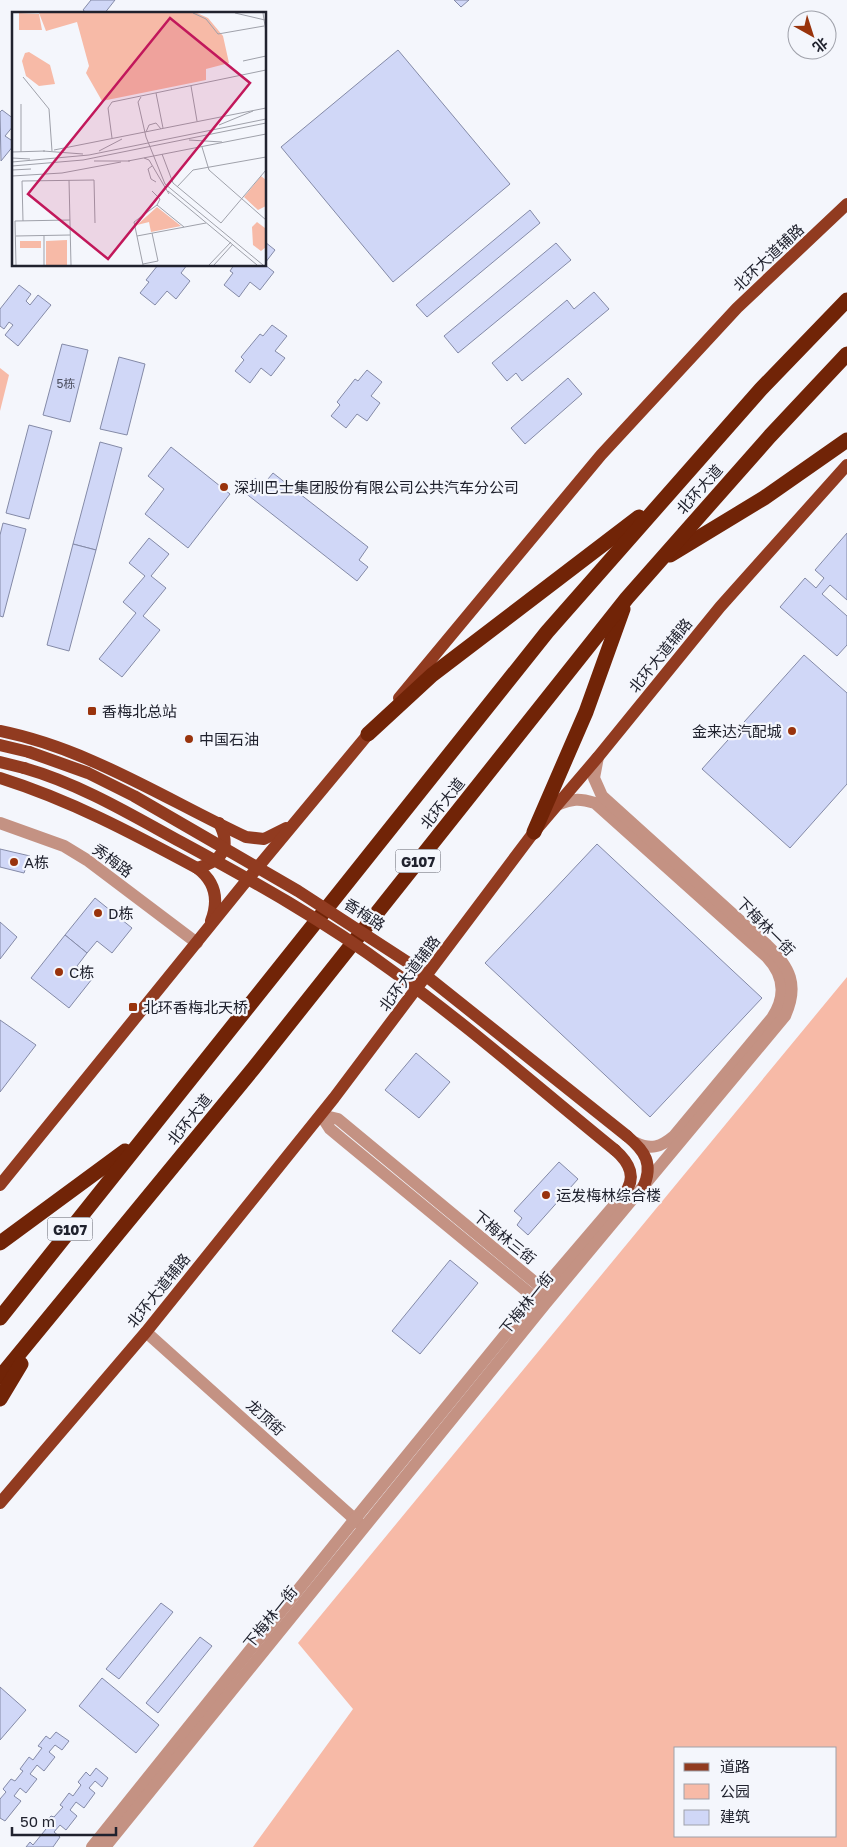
<svg xmlns="http://www.w3.org/2000/svg" width="847" height="1847" font-family="'Golos Text','Noto Sans SC',sans-serif">
	<style>
		.green { fill: #f7baa7; fill-rule: evenodd }
		.building { fill: #d0d7f7; stroke: #848aa7 }
		.lines { fill: none; stroke-linecap: round; stroke-linejoin: round }
		.minor { stroke: #c49283; stroke-width: 12 }
		.major { stroke: #913b20; stroke-width: 12 }
		.highway { stroke: #712407; stroke-width: 15 }
		.major-bridge { stroke: #913b20; stroke-width: 12 }
		.poi-dot { fill: #99330c; stroke: #f4f6fc; stroke-width: 2 }
		.labels { text-anchor: middle; dominant-baseline: central; stroke-width: 4.5; stroke-linejoin: round; paint-order: stroke }
		.number-label { font-size: 12px; fill: #4c4f60 }
		.shield { fill: #f4f6fc; stroke: #60626c; stroke-width: 1 }
		.shield-label { font-size: 14px; font-weight: bold; fill: #20222e }
		.street-label { font-size: 15px; fill: #20222e; stroke: #f4f6fc }
		.poi-label { font-size: 15px; fill: #20222e; stroke: #f4f6fc; text-anchor: start }
		.inset-road { fill: none; stroke: #9fa1aa; stroke-width: 1 }
		.view { fill: #c2185b; fill-opacity: 0.15; stroke: #c2185b; stroke-width: 2.5 }
		.inset-edge { fill: none; stroke: #20222e; stroke-width: 2.5 }
	</style>
	<rect width="100%" height="100%" fill="#f4f6fc"/>
	<!-- green -->
	<g class="green">
		<path d="M0,368L9,375L0,411Z"/>
		<path d="M847,977V1847H253L353,1709L298,1643ZM676,1748H836V1836H676Z"/>
	</g>
	<!-- building -->
	<g class="building">
		<path d="M91,0H115L104,14H88L83,10Z"/>
		<path d="M454,0H469L461,7Z"/>
		<path d="M398,50L510,184L393,282L281,147Z"/>
		<path d="M2,110L14,119V125L5,136L14,142V145L1,161L0,112Z"/>
		<path d="M530,210L540,223L427,317L416,305Z"/>
		<path d="M265,242L275,250L265,263Z"/>
		<path d="M556,243L571,260L458,353L444,336Z"/>
		<path d="M158,265H187L181,273L190,281L176,299L167,291L155,305L140,293L149,282L146,280Z"/>
		<path d="M234,265H265L274,272L260,290L250,282L239,297L224,285L233,273L230,271Z"/>
		<path d="M19,285L31,294L26,301L30,305L38,295L51,305L18,346L5,335L13,325L9,322L4,329L0,326V309Z"/>
		<path d="M594,292L609,309L522,381L516,373L507,381L492,363L567,300L574,309Z"/>
		<path d="M272,325L287,336L275,351L285,358L271,376L261,368L250,383L235,371L244,360L241,357L260,334L263,336Z"/>
		<path d="M62,344L88,350L70,422L43,415Z"/>
		<path d="M119,357L145,364L127,435L100,429Z"/>
		<path d="M367,370L382,382L371,396L380,403L367,421L357,414L346,428L331,416L340,405L337,402L355,379L358,381Z"/>
		<path d="M568,378L582,394L525,444L511,428Z"/>
		<path d="M29,425L52,431L29,519L6,513Z"/>
		<path d="M100,442L122,448L96,550L73,544Z"/>
		<path d="M171,447L230,494L188,548L145,514L164,489L148,476Z"/>
		<path d="M273,473L368,547L359,560L368,567L357,581L244,492L255,478L263,485Z"/>
		<path d="M3,523L26,529L3,617L0,616V535Z"/>
		<path d="M847,533V600L830,585L822,594L847,616V645L837,656L780,607L805,578L816,588L824,578L815,570Z"/>
		<path d="M149,538L169,554L151,576L166,588L143,616L160,630L122,677L99,659L136,613L123,602L145,576L129,563Z"/>
		<path d="M73,544L96,550L69,651L47,645Z"/>
		<path d="M804,655L847,693V784L790,848L702,769Z"/>
		<path d="M597,844L762,998L650,1117L485,963Z"/>
		<path d="M0,849L30,856L24,873L0,867Z"/>
		<path d="M95,898L132,928L112,953L97,941L87,953L65,935Z"/>
		<path d="M0,922L17,937L0,959Z"/>
		<path d="M65,935L87,953L77,966L92,979L69,1008L31,978Z"/>
		<path d="M0,1020L36,1045L0,1092Z"/>
		<path d="M416,1053L450,1082L419,1118L385,1090Z"/>
		<path d="M559,1162L578,1179L528,1235L517,1225L522,1218L514,1211Z"/>
		<path d="M450,1260L478,1283L420,1354L392,1331Z"/>
		<path d="M161,1603L173,1612L119,1679L106,1669Z"/>
		<path d="M200,1637L212,1646L158,1713L146,1703Z"/>
		<path d="M102,1678L159,1725L136,1753L79,1706Z"/>
		<path d="M0,1687L26,1710L0,1740Z"/>
		<path d="M56,1732L69,1741L62,1750L55,1745L49,1752L55,1757L44,1771L37,1765L30,1774L37,1779L26,1793L20,1788L14,1796L21,1801L5,1821L0,1818V1799L6,1792L3,1789L11,1779L15,1781L23,1771L20,1769L29,1757L33,1760L42,1748L38,1746L46,1736L50,1739Z"/>
		<path d="M96,1768L108,1778L102,1787L95,1781L89,1788L95,1793L84,1808L76,1802L70,1810L77,1816L66,1830L60,1825L54,1832L60,1837L53,1847H26L30,1842L33,1845L46,1829L42,1826L51,1816L54,1817L63,1807L60,1805L69,1793L73,1796L81,1785L78,1782L86,1772L90,1776Z"/>
	</g>
	<g class="lines">
		<!-- minor -->
		<g class="minor">
			<path d="M557,805C573,799 578,798 595,803L767,957C785,976 786,997 772,1018L674,1136C661,1147 651,1150 636,1143"/>
			<path d="M0,823L64,846L87,860L197,943"/>
			<path d="M321,1115L338,1119L543,1289L544,1295"/>
			<path d="M321,1115L330,1129L342,1139L535,1298L542,1301"/>
			<path d="M146,1332L360,1524"/>
			<path d="M92,1847L355,1519L535,1298L624,1194"/>
			<path d="M105,1847L546,1303L785,1016C799,985 790,967 767,945L602,796L594,778L598,757"/>
		</g>
		<!-- major -->
		<g class="major">
			<path d="M399,698L601,455L737,308L847,204"/>
			<path d="M0,731C89,749 165,799 246,837L264,839L286,828"/>
			<path d="M0,745L29,752"/>
			<path d="M0,762L24,768"/>
			<path d="M0,778C70,800 132,833 197,868C216,882 219,900 211,921"/>
			<path d="M197,868C222,861 232,848 219,823"/>
			<path d="M627,1136C645,1151 654,1164 643,1188"/>
			<path d="M615,1150C630,1163 637,1178 624,1194"/>
			<path d="M0,1185L243,885L375,726"/>
			<path d="M0,1503L146,1332L334,1098L534,832L598,757L720,607L847,465"/>
		</g>
		<!-- highway -->
		<g class="highway">
			<path d="M670,555L764,498L847,440"/>
			<path d="M368,734L432,675L639,517"/>
			<path d="M534,832L586,712L623,609"/>
			<path d="M0,1243L125,1151"/>
			<path d="M0,1318L547,632L761,389L847,300"/>
			<path d="M0,1377L253,1069L627,598L770,436L847,354"/>
			<path d="M0,1399L21,1364"/>
		</g>
		<!-- major-bridge -->
		<g class="major-bridge">
			<path d="M29,752L88,773L134,796L298,891L415,967L627,1136"/>
			<path d="M24,768C80,784 130,814 181,842C253,881 325,921 391,970C469,1026 541,1090 615,1150"/>
		</g>
	</g>
	<!-- markers -->
	<g class="poi-dot">
		<circle cx="224" cy="487" r="5"/>
		<rect x="87" y="706" width="10" height="10" rx="2.5"/>
		<circle cx="792" cy="731" r="5"/>
		<circle cx="189" cy="739" r="5"/>
		<circle cx="14" cy="862" r="5"/>
		<circle cx="98" cy="913" r="5"/>
		<circle cx="59" cy="972" r="5"/>
		<rect x="128" y="1002" width="10" height="10" rx="2.5"/>
		<circle cx="546" cy="1195" r="5"/>
	</g>
	<g class="labels">
		<!-- number labels -->
		<g class="number-label">
			<text x="66" y="383">5栋</text>
		</g>
		<!-- shield labels -->
		<g class="shield">
			<rect x="395.5" y="849.5" width="45" height="23" rx="4"/>
			<rect x="47.5" y="1217.5" width="45" height="23" rx="4"/>
		</g>
		<g class="shield-label">
			<text x="418" y="861">G107</text>
			<text x="70" y="1229">G107</text>
		</g>
		<!-- street labels -->
		<g class="street-label">
			<text transform="translate(768 257) rotate(-43)">北环大道辅路</text>
			<text transform="translate(699 489) rotate(-48)">北环大道</text>
			<text transform="translate(660 655) rotate(-51)">北环大道辅路</text>
			<text transform="translate(442 803) rotate(-51)">北环大道</text>
			<text transform="translate(113 860) rotate(36)">秀梅路</text>
			<text transform="translate(365 914) rotate(33)">香梅路</text>
			<text transform="translate(766 926) rotate(45)">下梅林一街</text>
			<text transform="translate(409 973) rotate(-53)">北环大道辅路</text>
			<text transform="translate(189 1119) rotate(-51)">北环大道</text>
			<text transform="translate(505 1237) rotate(39)">下梅林三街</text>
			<text transform="translate(158 1290) rotate(-51)">北环大道辅路</text>
			<text transform="translate(526 1303) rotate(-51)">下梅林一街</text>
			<text transform="translate(266 1417) rotate(42)">龙顶街</text>
			<text transform="translate(270 1617) rotate(-51)">下梅林一街</text>
		</g>
		<!-- poi labels -->
		<g class="poi-label">
			<text x="234" y="487">深圳巴士集团股份有限公司公共汽车分公司</text>
			<text x="102" y="711">香梅北总站</text>
			<text x="782" y="731" text-anchor="end">金来达汽配城</text>
			<text x="199" y="739">中国石油</text>
			<text x="24" y="862">A栋</text>
			<text x="108" y="913">D栋</text>
			<text x="69" y="972">C栋</text>
			<text x="143" y="1007">北环香梅北天桥</text>
			<text x="556" y="1195">运发梅林综合楼</text>
		</g>
	</g>
	<!-- overview -->
	<g transform="translate(12 12)">
		<rect width="254" height="254" fill="#f4f6fc"/>
		<path d="M7,1L27,2L30,18H7ZM27,1H185L196,6L211,24L217,51L194,57V68L90,89L74,61L77,54L65,10L34,19ZM17,40L38,53L43,72L27,74L14,64L10,49L13,41ZM249,164L254,168V194L246,198L232,185ZM145,195L169,214L139,220L137,210L125,213ZM245,210L253,216L254,235L249,239L241,233L240,215ZM55,228V253H34V229ZM8,229H29V236H8Z" fill="#f7baa7"/>
		<path class="inset-road" d="M181,1L194,7L206,22L252,14M223,1L253,8M251,1L254,20M231,49L254,44M11,65L37,97L40,139M179,74L185,109M144,81L151,116M129,85L126,90L134,125L153,172L251,253M207,113L241,99M134,120L137,113L144,111L149,117M100,126L96,96L100,90L254,58M177,128L210,130M190,135L197,158L254,208M42,138L254,96M31,139L71,142M87,139L110,127M0,140L33,139M9,140V92M150,142L161,171L209,211L254,158M0,146L18,147M132,146L137,148L157,182M82,149H118M116,149L254,122M0,150L77,143L254,107M0,154L71,148L254,111M140,154L136,157L139,167L144,170M0,158L19,157M0,164L50,161L109,150M57,168L59,253M165,175L181,158L254,145M140,179L148,187L145,193L172,215M156,179L245,253M11,209L10,169L82,168L83,211M4,224L58,223M32,224V253M125,224L194,211M131,252L146,249L140,221M4,253L3,209L58,208M131,253L122,210L145,193M197,253L219,230M202,253L221,232"/>
		<path class="view" d="M158,6L238,71L96,247L16,182Z"/>
		<rect width="254" height="254" class="inset-edge"/>
	</g>
	<!-- legend -->
	<rect x="674" y="1747" width="162" height="90" fill="#f4f6fc" stroke="#9fa1aa"/>
	<rect x="684" y="1763" width="25" height="8" fill="#913b20" stroke="#9fa1aa"/>
	<text x="720" y="1772" font-size="15" fill="#20222e">道路</text>
	<rect x="684" y="1784" width="25" height="15" fill="#f7baa7" stroke="#9fa1aa"/>
	<text x="720" y="1797" font-size="15" fill="#20222e">公园</text>
	<rect x="684" y="1810" width="25" height="15" fill="#d0d7f7" stroke="#9fa1aa"/>
	<text x="720" y="1822" font-size="15" fill="#20222e">建筑</text>
	<!-- north arrow -->
	<g transform="translate(812 35) rotate(141)"><circle r="24" fill="#f4f6fc" stroke="#9fa1aa"/>
	<path d="M0-4L9 19L0 12L-9 19Z" fill="#99330c"/>
	<text y="-8" font-size="14" font-weight="bold" text-anchor="middle" fill="#20222e">北</text>
	</g>
	<!-- scale -->
	<path d="M12 1827v8h104v-8" fill="none" stroke="#20222e" stroke-width="2.5"/>
	<text x="20" y="1827" font-size="15" fill="#20222e" stroke="#f4f6fc" stroke-width="4" paint-order="stroke">50 m</text>
</svg>
